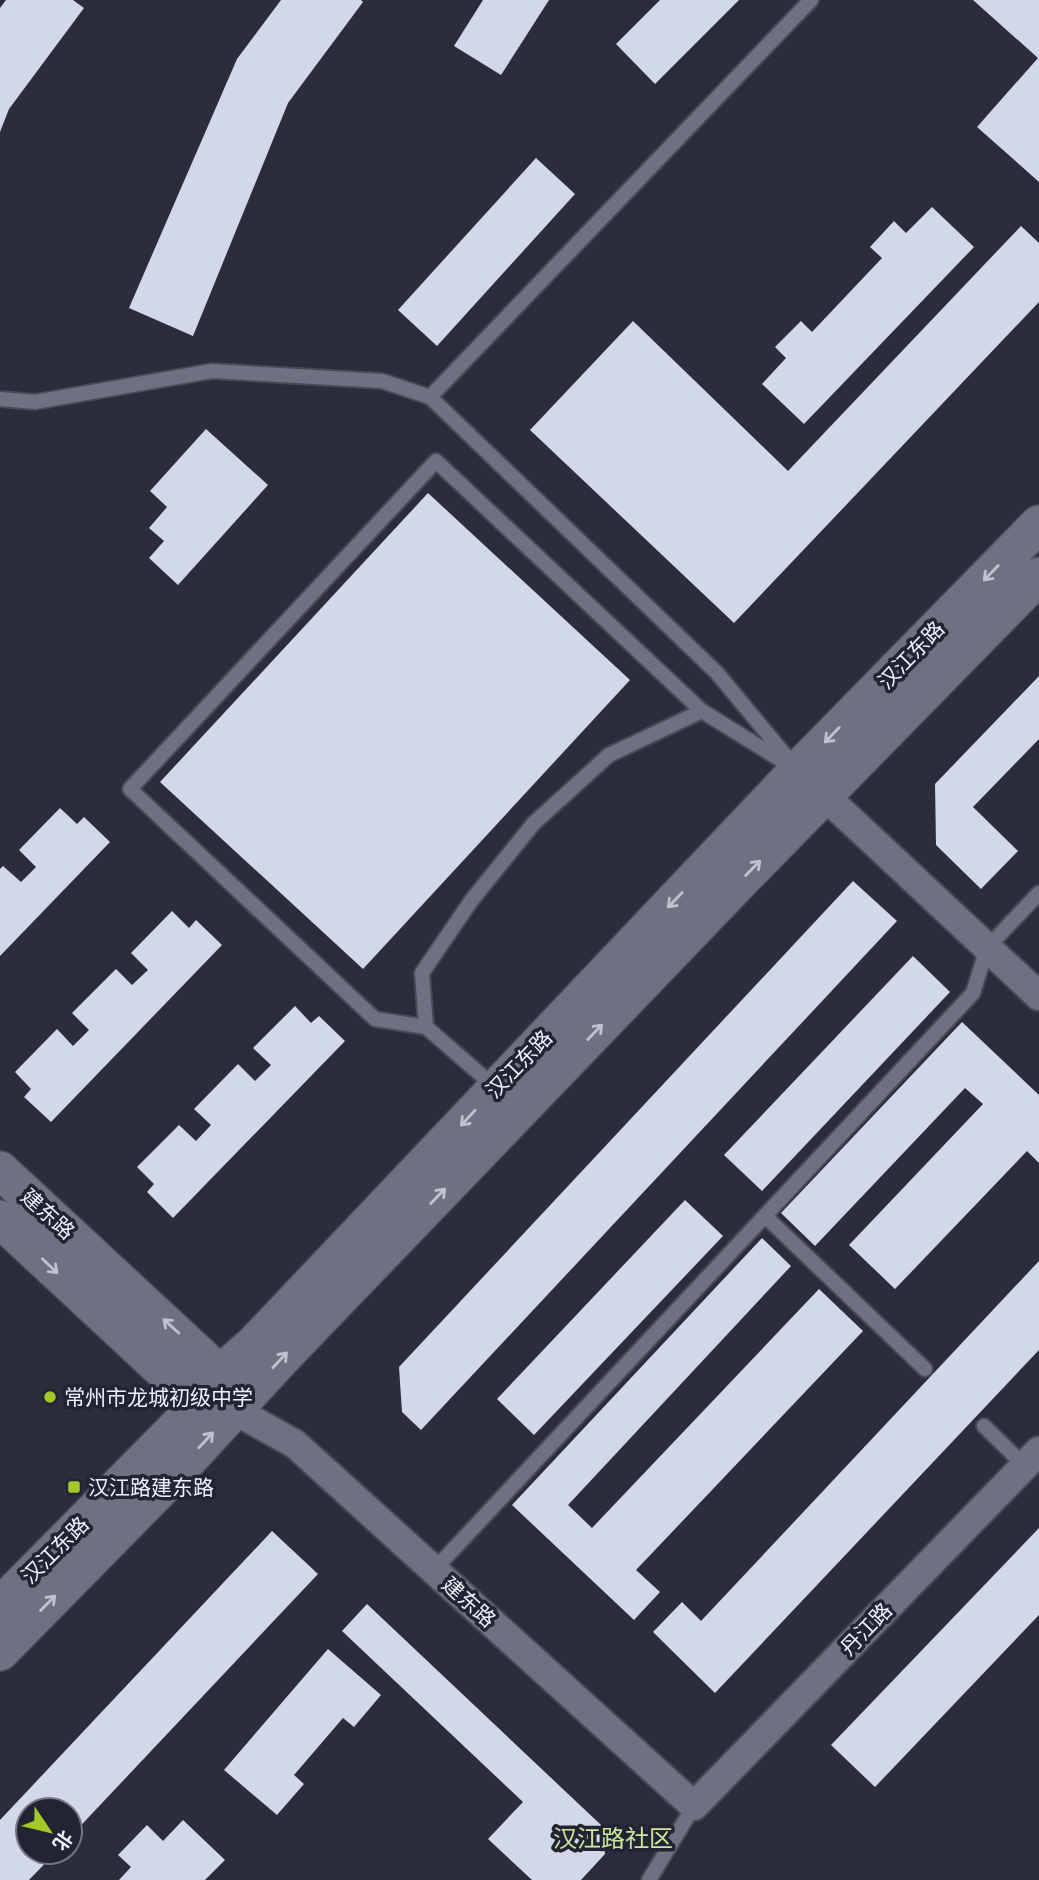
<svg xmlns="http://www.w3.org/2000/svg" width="1039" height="1880" font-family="'Archivo Narrow','Noto Sans SC',sans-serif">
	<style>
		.building { fill: #d2d7e9 }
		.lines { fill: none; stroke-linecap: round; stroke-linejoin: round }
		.service-casing { stroke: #474a56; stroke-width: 18 }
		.minor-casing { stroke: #474a56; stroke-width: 32 }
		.tertiary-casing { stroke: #474a56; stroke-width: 40 }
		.service { stroke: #6d7181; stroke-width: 14 }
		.minor { stroke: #6d7181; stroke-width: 28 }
		.tertiary { stroke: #6d7181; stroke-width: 37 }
		.oneway { stroke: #c0c3cf }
		.poi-dot { fill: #a2c928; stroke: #212432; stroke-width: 2.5 }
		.labels { text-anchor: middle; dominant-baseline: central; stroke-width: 7; stroke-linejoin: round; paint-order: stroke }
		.street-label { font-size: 21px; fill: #edeff9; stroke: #212432 }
		.poi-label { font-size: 21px; fill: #edeff9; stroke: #212432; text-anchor: start }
		.quarter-label { font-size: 24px; fill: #cde59b; stroke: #212432 }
	</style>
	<rect width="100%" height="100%" fill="#2a2e3c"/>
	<!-- building -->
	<g class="building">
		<path d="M6,0H73L84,8L9,109L0,132V8Z"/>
		<path d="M281,0H361L363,2L288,103L193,336L129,308L237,59Z"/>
		<path d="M483,0H549L501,75L454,46Z"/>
		<path d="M660,0H739L655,84L616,44Z"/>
		<path d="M973,0H1039V182L977,127L1038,58Z"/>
		<path d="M536,158L575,194L437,346L398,310Z"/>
		<path d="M932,207L974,247L804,424L762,384L786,358L775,347L801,321L812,332L882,258L870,247L894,221L906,233Z"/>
		<path d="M1021,226L1039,243V302L734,623L530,430L633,321L788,471Z"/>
		<path d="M206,429L268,485L178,585L149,558L164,541L149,528L167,507L150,491Z"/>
		<path d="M428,493L630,680L363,969L160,782Z"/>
		<path d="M1039,676V739L973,807L1018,851L981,889L936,845L935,784Z"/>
		<path d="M60,808L77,824L84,817L110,842L0,956V869L3,866L21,882L36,867L19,850Z"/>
		<path d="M853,881L897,921L421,1430L402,1412L399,1367Z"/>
		<path d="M172,911L189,928L196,920L222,945L51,1122L24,1097L31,1089L15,1072L57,1029L73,1046L89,1030L72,1013L116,969L132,985L148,970L131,953Z"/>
		<path d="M913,956L950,992L762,1191L724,1155Z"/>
		<path d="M295,1006L311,1023L319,1016L345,1041L173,1218L147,1192L154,1184L137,1167L179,1125L196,1141L211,1125L194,1109L238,1064L255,1081L271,1065L253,1048Z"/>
		<path d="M962,1022L1039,1095V1163L1027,1151L895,1289L849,1245L983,1104L965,1088L815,1246L781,1213Z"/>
		<path d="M685,1200L723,1236L534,1435L497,1399Z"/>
		<path d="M762,1238L791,1266L568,1505L592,1528L819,1289L863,1331L636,1570L660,1592L634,1620L512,1505Z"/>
		<path d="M1039,1261V1350L715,1693L653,1632L682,1602L701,1621Z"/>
		<path d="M1039,1528V1615L875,1787L831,1745Z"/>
		<path d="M272,1531L318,1574L70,1837V1810H28V1852H56L29,1880H0V1820Z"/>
		<path d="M367,1604L601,1825L605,1854L581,1880H532L488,1839L523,1802L342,1631Z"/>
		<path d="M328,1649L381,1695L354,1727L343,1718L294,1775L304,1784L277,1815L224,1770Z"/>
		<path d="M183,1820L225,1860L205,1880H119L131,1867L118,1855L147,1825L163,1841Z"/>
	</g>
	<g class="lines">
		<defs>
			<g id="service">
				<path d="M430,397L811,0"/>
				<path d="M0,399L35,402L212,371L382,381L430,397L717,673L790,761"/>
				<path d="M426,1027L422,973L471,901L534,823L609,755L702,711"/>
				<path d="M496,1088L426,1027L375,1019L130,789L436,461L702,711L797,770"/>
				<path d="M765,1216L925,1369"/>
				<path d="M984,1426L1025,1466"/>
				<path d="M434,1570L973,993L987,948L1039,893"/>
				<path d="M649,1880L694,1806"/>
			</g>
			<g id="minor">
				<path d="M811,783L1039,996"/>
				<path d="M234,1410L295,1444L694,1806L1039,1451"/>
			</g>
			<g id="tertiary">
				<path d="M0,1170L220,1374L228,1396"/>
				<path d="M0,1219L197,1402L220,1407"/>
				<path d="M0,1606L179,1425L220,1374L255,1343L798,770L1039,524"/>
				<path d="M0,1652L177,1472L282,1358L748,873L1039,576"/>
			</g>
		</defs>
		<!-- service casing -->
		<use href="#service" class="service-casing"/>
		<!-- minor casing -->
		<use href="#minor" class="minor-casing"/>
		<!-- tertiary casing -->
		<use href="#tertiary" class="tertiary-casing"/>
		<!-- service -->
		<use href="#service" class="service"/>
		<!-- minor -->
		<use href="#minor" class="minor"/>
		<!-- tertiary -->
		<use href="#tertiary" class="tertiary"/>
	</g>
	<!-- one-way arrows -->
	<defs><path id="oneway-shaft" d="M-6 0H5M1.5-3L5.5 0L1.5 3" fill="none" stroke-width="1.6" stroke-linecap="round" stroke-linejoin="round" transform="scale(1.75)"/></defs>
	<g class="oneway">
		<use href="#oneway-shaft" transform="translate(991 573) rotate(134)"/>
		<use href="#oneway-shaft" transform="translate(832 735) rotate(134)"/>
		<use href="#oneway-shaft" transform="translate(753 868) rotate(-45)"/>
		<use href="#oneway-shaft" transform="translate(675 900) rotate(134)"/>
		<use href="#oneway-shaft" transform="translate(595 1032) rotate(-46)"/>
		<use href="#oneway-shaft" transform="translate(468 1118) rotate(133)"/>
		<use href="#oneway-shaft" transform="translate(438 1196) rotate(-46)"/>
		<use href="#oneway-shaft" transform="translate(50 1266) rotate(43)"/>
		<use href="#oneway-shaft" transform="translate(171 1326) rotate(-138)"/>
		<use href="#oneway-shaft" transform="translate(280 1360) rotate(-47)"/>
		<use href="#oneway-shaft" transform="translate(206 1440) rotate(-47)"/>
		<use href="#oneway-shaft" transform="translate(48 1603) rotate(-45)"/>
	</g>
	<!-- markers -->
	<g class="poi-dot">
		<circle cx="50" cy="1397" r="7"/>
		<rect x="67" y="1480" width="14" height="14" rx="3.5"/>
	</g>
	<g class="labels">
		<!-- street labels -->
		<g class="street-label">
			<text transform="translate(911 655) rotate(-46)">汉江东路</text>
			<text transform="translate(519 1064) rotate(-46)">汉江东路</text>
			<text transform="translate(48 1214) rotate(42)">建东路</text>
			<text transform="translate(55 1550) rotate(-45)">汉江东路</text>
			<text transform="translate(469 1602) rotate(42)">建东路</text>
			<text transform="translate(866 1629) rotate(-46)">丹江路</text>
		</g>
		<!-- poi labels -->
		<g class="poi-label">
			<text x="64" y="1397">常州市龙城初级中学</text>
			<text x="88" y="1487">汉江路建东路</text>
		</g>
		<!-- quarter labels -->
		<g class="quarter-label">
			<text x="613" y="1838">汉江路社区</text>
		</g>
	</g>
	<!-- north arrow -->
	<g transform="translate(49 1831) rotate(125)"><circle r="33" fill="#212432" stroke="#737582" stroke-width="2"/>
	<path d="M0-5L12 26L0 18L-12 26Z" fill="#a2c928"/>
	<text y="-10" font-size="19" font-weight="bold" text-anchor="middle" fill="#edeff9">北</text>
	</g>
</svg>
